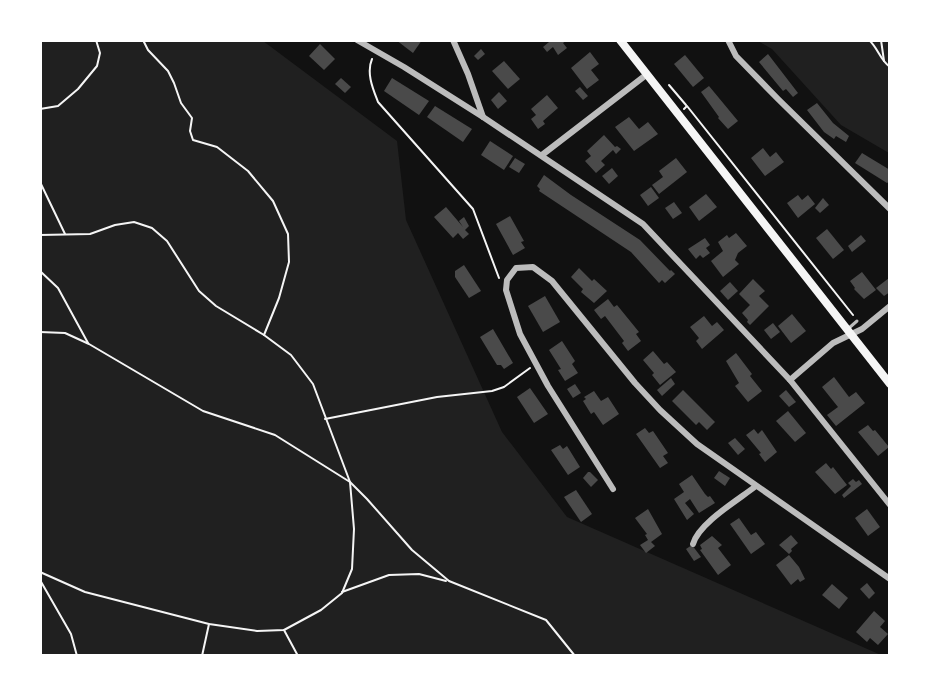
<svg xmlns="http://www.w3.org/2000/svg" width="930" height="696" font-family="'PT Serif',serif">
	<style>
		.green { fill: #202020 }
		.building { fill: #4a4a4a }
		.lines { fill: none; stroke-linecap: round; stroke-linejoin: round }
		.path { stroke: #f5f5f5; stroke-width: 2 }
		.service { stroke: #bcbcbc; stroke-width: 3 }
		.minor { stroke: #bcbcbc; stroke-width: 6 }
		.secondary { stroke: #f5f5f5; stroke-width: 8 }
	</style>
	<rect width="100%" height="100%" fill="#111"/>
	<!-- green -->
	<g class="green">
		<path d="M40,41H263L397,141L406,220L502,432L567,517L881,655H41Z"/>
		<path d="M758,41H889V153L841,125L772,49Z"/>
	</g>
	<!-- building -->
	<g class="building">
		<path d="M396,40H422L413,53Z"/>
		<path d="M547,40H567L563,43L567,48L558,55L553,47L547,52L543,47L549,42Z"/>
		<path d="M320,44L335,59L324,70L309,56Z"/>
		<path d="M481,49L485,54L478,60L474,56Z"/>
		<path d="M590,52L599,64L591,70L599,80L587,89L571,68Z"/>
		<path d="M768,54L798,93L793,97L786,89L783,91L759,62Z"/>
		<path d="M685,55L704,78L693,87L674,64Z"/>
		<path d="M504,61L520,79L508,89L492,71Z"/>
		<path d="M341,78L351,87L345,93L335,84Z"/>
		<path d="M392,78L429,101L419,115L384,91Z"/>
		<path d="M709,86L738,121L728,129L718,118L719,117L701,92Z"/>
		<path d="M580,87L588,96L583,100L575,91Z"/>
		<path d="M499,92L507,101L498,109L491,100Z"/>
		<path d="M547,95L558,108L543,121L545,124L538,129L531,119L536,115L531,109Z"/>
		<path d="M817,103L833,123L849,136L846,142L836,136L834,139L824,132L807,110Z"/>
		<path d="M435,106L472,129L463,142L427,117Z"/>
		<path d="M629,117L639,129L648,122L658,134L634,151L615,127Z"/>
		<path d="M604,135L615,147L617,146L621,149L616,154L613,150L601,161L605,165L596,173L585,161L591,156L587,151Z"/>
		<path d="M490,141L513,156L504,170L481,155Z"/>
		<path d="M763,148L770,157L776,152L784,162L765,176L751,158Z"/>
		<path d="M862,153L890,170V181L887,183L855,163Z"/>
		<path d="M515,158L525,164L519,173L509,167Z"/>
		<path d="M676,158L687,172L659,194L652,185L663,177L659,171Z"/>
		<path d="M612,168L618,176L609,184L602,176Z"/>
		<path d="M544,175L571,195L640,240L670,271L671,270L675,274L665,283L662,280L659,283L631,252L539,191L540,189L537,186Z"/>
		<path d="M651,187L659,198L648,206L640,195Z"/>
		<path d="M706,194L717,207L699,221L689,207Z"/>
		<path d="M798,195L802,200L808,195L815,204L798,218L787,203Z"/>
		<path d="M823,198L829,205L820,213L815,208Z"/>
		<path d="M674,202L682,213L673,219L665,208Z"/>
		<path d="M446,207L463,227L459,221L464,217L469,226L465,230L469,234L463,239L458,233L453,238L434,217Z"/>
		<path d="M510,216L524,241L521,242L525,248L513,255L496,224Z"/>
		<path d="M827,229L844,250L833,259L816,238Z"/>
		<path d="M736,233L747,246L738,253L735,260L739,264L723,277L711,261L723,251L718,242L727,235L729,238Z"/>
		<path d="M861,235L866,241L852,252L848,246Z"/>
		<path d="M705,238L710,245L706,248L710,253L703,258L700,255L696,259L688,249Z"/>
		<path d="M464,265L481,291L469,298L455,277V271Z"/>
		<path d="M579,268L592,281L594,279L607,291L594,303L581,292L583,289L571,277Z"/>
		<path d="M862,272L876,290L864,299L854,289L855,288L850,281Z"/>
		<path d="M889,278L890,292L884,296L876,288Z"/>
		<path d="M753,279L765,291L759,296L769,306L750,325L747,322L748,320L742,313L750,305L739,294Z"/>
		<path d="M730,282L738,291L728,300L720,291Z"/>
		<path d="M545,296L560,322L543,332L528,306Z"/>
		<path d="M608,299L614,307L617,305L639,332L636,334L641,341L628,351L622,343L624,341L605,316L601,319L594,310Z"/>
		<path d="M792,314L806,331L791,343L778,326Z"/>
		<path d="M704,316L712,326L717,322L724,330L702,349L696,341L699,338L690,327Z"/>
		<path d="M773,323L780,332L771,339L764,330Z"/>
		<path d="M493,329L513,363L504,369L501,365H497L480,337Z"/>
		<path d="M562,341L575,361L572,364L578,373L565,381L558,370L561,369L549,350Z"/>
		<path d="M653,351L664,364L667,362L676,372L660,385L652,375L654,373L643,360Z"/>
		<path d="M736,353L752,374L750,376L762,391L748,402L735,386L739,383L726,361Z"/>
		<path d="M834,377L849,397L856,392L865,403L836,426L827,415L838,407L822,387Z"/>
		<path d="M671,378L675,384L662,396L657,390Z"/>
		<path d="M575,384L581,393L573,398L567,389Z"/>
		<path d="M530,388L548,414L534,423L517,397Z"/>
		<path d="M683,390L715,422L707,430L699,422L696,425L672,401Z"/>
		<path d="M786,390L796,402L789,407L779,396Z"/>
		<path d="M594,391L601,401L608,397L619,414L603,425L594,412L591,414L583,401L586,399L584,397Z"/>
		<path d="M788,411L806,433L795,442L776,421Z"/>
		<path d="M868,425L873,431L875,430L889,447L878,456L858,432Z"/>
		<path d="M645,428L649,433L653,431L668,453L663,456L668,463L660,468L636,434Z"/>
		<path d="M754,429L758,434L762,430L777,452L765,462L759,454L761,453L746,435Z"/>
		<path d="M735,438L745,449L738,455L728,443Z"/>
		<path d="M560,445L563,449L567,446L580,467L568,475L551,450Z"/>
		<path d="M826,463L831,469L833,467L847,485L835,494L815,472Z"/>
		<path d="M719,471L730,478L725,486L714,478Z"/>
		<path d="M588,472H590L598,480L591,487L583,478Z"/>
		<path d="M692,475L705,494L708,497L710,496L715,503L699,513L690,499L685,503L694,514L687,520L674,499L684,492L679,484Z"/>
		<path d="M853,479L856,482L859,480L862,484L844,498L842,495L851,486L848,483Z"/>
		<path d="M576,490L592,514L581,522L564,497Z"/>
		<path d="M648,509L662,534L651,542L655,546L646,553L640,545L648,540L645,535L647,534L635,518Z"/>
		<path d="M867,509L880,527L868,536L855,518Z"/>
		<path d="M739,518L751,535L756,532L765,544L751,554L730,524Z"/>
		<path d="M791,535L798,543L791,549L792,551L789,554L779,545Z"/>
		<path d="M712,536L722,545L718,548L731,565L718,575L700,550L702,549L700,545Z"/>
		<path d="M692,545L701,557L694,561L686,549Z"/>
		<path d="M789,555L799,567L805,579L800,582L798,579L791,585L776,565Z"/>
		<path d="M867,583L875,593L869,599L860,589Z"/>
		<path d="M832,584L848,598L839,609L822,595Z"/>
		<path d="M874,611L885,621L880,627L888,634L878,645L870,638L867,642L856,632Z"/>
	</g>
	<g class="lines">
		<!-- path -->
		<g class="path">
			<path d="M143,40L148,50L168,71L174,83L181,103L192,118L190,131L193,140L217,147L248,171L273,201L288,234L289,262L279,298L264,335"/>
			<path d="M869,40C878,48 880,60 890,67"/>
			<path d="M881,40L884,61"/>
			<path d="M372,59C366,73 373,89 378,102L473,209L499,278"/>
			<path d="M669,85L686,105"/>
			<path d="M40,109L58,106L78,89L97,66L100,53L96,40"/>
			<path d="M684,109L687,106L853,315"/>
			<path d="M40,182L65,234"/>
			<path d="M40,235L90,234L115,225L134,222L152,228L167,241L199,291L216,306L264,335L291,355L313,384L350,482L354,529L352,569L342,593L321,610L284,630L257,631L209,624L85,592L40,572"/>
			<path d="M40,271L58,288L88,343"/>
			<path d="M40,332L65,333L89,344L203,411L275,435L350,482L367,499L412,550L449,581L546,620L575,656"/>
			<path d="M325,419L437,397L492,391L504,387L530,368"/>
			<path d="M40,580L71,634L77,656"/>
			<path d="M342,592L389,575L419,574L446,581"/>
			<path d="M284,630L298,656"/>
			<path d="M202,656L209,624"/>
		</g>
		<!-- service -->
		<path class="service" d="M849,328L857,321"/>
		<!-- minor -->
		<g class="minor">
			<path d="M357,40L404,67L483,117L643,224L790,380"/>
			<path d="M453,40L468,74L483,117"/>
			<path d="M728,40L736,56L778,99L890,209"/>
			<path d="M542,155L646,75"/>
			<path d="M890,306L862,329L833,343L790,380L890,505"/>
			<path d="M613,489L548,386L520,334L506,290L507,280L516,268L533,267L552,281L635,383L660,410L697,444L890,579"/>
			<path d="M693,544C699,523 738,500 756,486"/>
		</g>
		<!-- secondary -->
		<path class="secondary" d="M620,40L890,384"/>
	</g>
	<!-- border -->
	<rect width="930" height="696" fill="none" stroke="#ffffff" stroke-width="84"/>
</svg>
